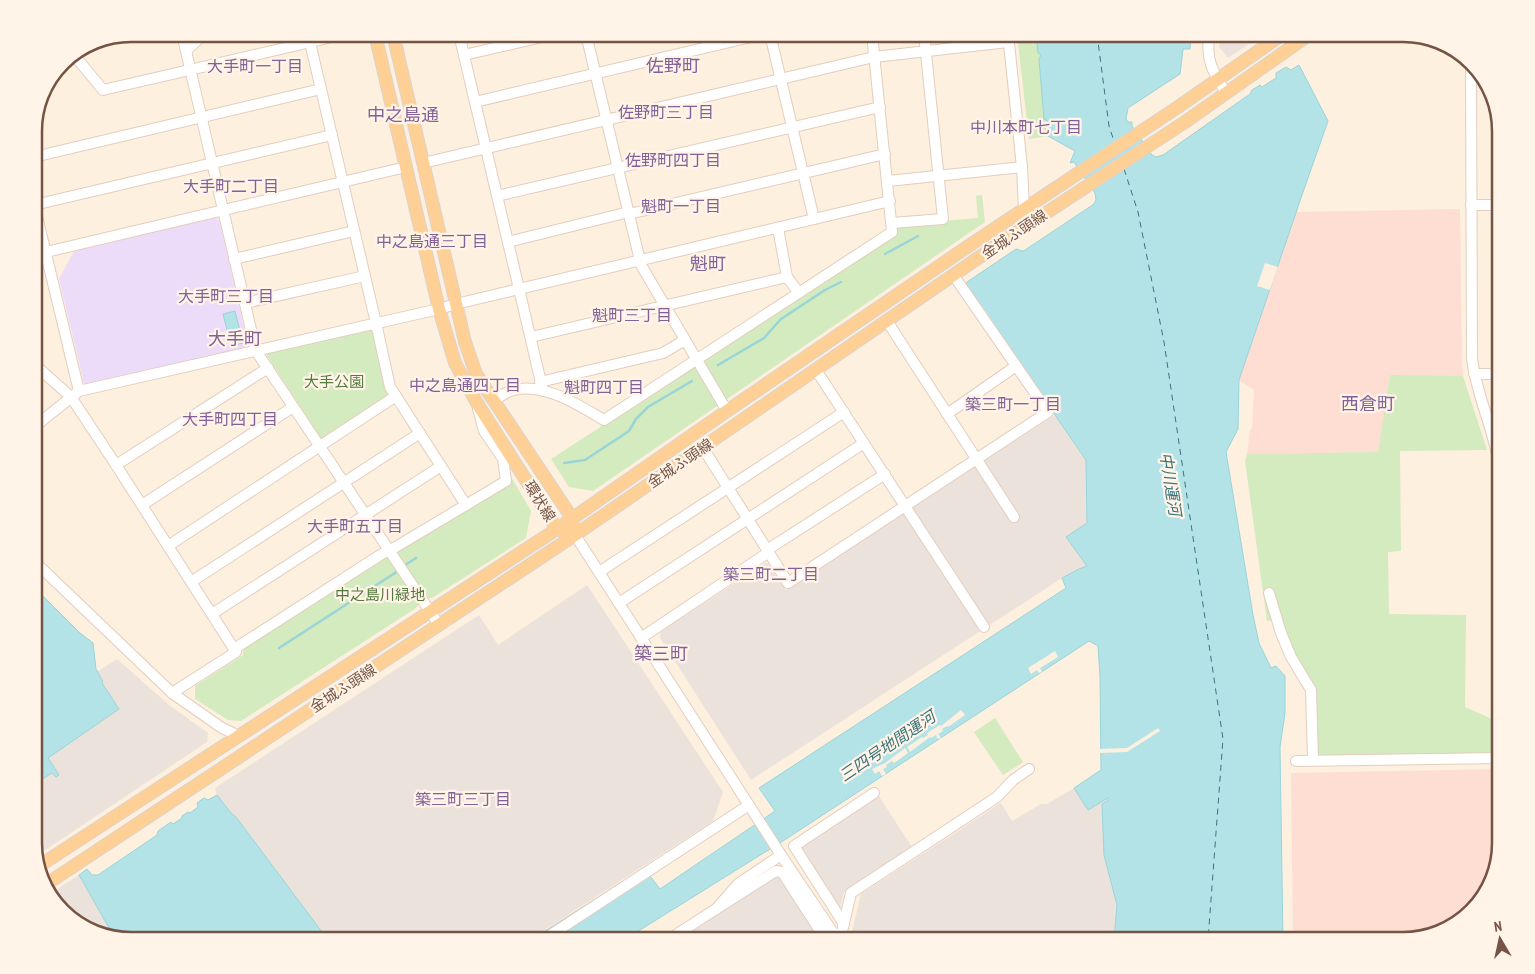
<svg xmlns="http://www.w3.org/2000/svg" width="1535" height="974" font-family="'PT Sans Narrow','Noto Sans JP',sans-serif">
	<style>
		.commercial { fill: #feddd2 }
		.industrial { fill: #ebe2db }
		.education { fill: #eddcf9 }
		.green { fill: #d3ebbe }
		.water { fill: #b3e3e7; stroke: #99d4d9 }
		.pier { fill: #fdf0df }
		.lines { fill: none; stroke-linecap: round; stroke-linejoin: round }
		.stream { stroke: #99d4d9; stroke-width: 2.5 }
		.ferry { stroke: #3a757c; stroke-width: 1; stroke-dasharray: 6 5; stroke-linecap: butt }
		.minor-casing { stroke: #e3cdbe; stroke-width: 12 }
		.major-casing { stroke: #dbd3cf; stroke-width: 14 }
		.minor { stroke: #fff; stroke-width: 10 }
		.major { stroke: #ffd095; stroke-width: 12 }
		.labels { text-anchor: middle; dominant-baseline: central; stroke-width: 4.5; stroke-linejoin: round; paint-order: stroke }
		.street-label { font-size: 15px; fill: #755446; stroke: #fff4e7 }
		.park-label { font-size: 15px; fill: #547b3e; stroke: #fff4e7 }
		.neighbourhood-label { font-size: 16px; fill: #826198; stroke: #fff4e7 }
		.water-label { font-size: 16px; font-style: italic; fill: #3a757c; stroke: #fff4e7 }
		.quarter-label { font-size: 18px; fill: #826198; stroke: #fff4e7 }
		.rim { fill: none; stroke: #755446; stroke-width: 2.5 }
	</style>
	<rect width="100%" height="100%" fill="#fdf0df"/>
	<!-- commercial -->
	<g class="commercial">
		<path d="M1460,209L1462,362L1463,376H1390L1378,452L1247,454L1250,430L1252,428L1254,390L1239,380L1296,212Z"/>
		<path d="M1501,769V843L1485,897L1452,927L1404,940H1293L1291,773Z"/>
	</g>
	<!-- industrial -->
	<g class="industrial">
		<path d="M1220,34H1264L1228,58L1219,47Z"/>
		<path d="M1055,415L1086,460L1087,566L1079,569L1062,578L751,780L660,638L661,631L766,563L768,564L786,590Z"/>
		<path d="M587,585L723,792L713,821L529,940H328L236,817L231,813L217,795L215,788L479,615L498,645Z"/>
		<path d="M117,659L169,705L208,733L207,742L36,856L34,849V784L48,758L119,709L102,683L103,682L97,672Z"/>
		<path d="M1074,788L1088,810L1108,798L1109,800L1102,805L1104,855L1117,905L1114,940H858L852,932L861,894L1001,803L1012,821L1041,804H1047Z"/>
		<path d="M878,795L912,847L844,892L840,908L838,909L798,847Z"/>
		<path d="M79,875L113,935L77,924L49,894Z"/>
		<path d="M778,875L820,940H679Z"/>
	</g>
	<!-- education -->
	<path class="education" d="M214,218L219,219L248,345L247,349L88,386L84,383L59,279L74,251Z"/>
	<!-- green -->
	<g class="green">
		<path d="M1017,34H1036L1038,53L1041,55L1048,121L1046,135L1048,136L1029,139Z"/>
		<path d="M982,195L985,222L593,491L569,487L551,459L897,235L896,225L978,218L976,196Z"/>
		<path d="M371,329L374,331L388,396L325,438H321L267,356V353Z"/>
		<path d="M1390,375L1463,376L1487,450L1400,451L1401,551L1388,552L1389,614L1466,615L1465,707L1492,719V755L1318,757L1316,692L1297,660L1276,620L1267,621L1245,461L1247,454L1378,452Z"/>
		<path d="M510,475L531,511L526,538L432,598H428L413,610L241,721L228,720L195,699V686L243,655L244,646Z"/>
		<path d="M995,718L1023,762L1003,775L974,732Z"/>
	</g>
	<!-- water -->
	<g class="water">
		<path d="M1036,34H1191L1190,49H1183L1180,74L1128,108L1126,119L1128,122H1132V126L1152,155L1156,157L1163,155L1250,94L1252,90L1260,85L1262,87L1276,78V73L1286,67L1291,70L1299,65L1328,121L1302,195L1239,380L1238,429L1226,452L1253,615L1259,643L1271,668L1276,666L1285,676V713L1280,747L1283,940H1114L1117,905L1104,855L1102,804L1109,800L1108,798L1088,810L1074,788L1101,770L1100,676L1098,646L1089,641L786,839L624,940H531L644,868L660,889L775,811L759,788L1066,588L1062,578L1079,569L1087,566L1066,537L1087,523L1086,460L966,286L967,282L1016,249L1023,251L1025,250L1094,204L1096,200L1095,193L1074,162L1070,163L1075,151L1046,135L1045,125L1048,121L1044,119L1039,59L1041,55L1038,53Z"/>
		<path d="M235,311L243,343L231,346L223,314Z"/>
		<path d="M34,587L80,633L93,643L96,669L103,682L102,683L119,709L48,758L59,775L56,777L52,773L34,784Z"/>
		<path d="M217,795L231,813L236,817L328,940H131L113,935L79,875L87,869L92,875H98L157,835L158,831L171,822L173,824L182,818V816L188,812L190,813L198,807L197,803L204,798L208,800Z"/>
	</g>
	<!-- pier -->
	<g class="pier">
		<path d="M1265,263L1278,267L1270,290L1257,286Z"/>
		<path d="M1055,651L1058,657L1040,668L1042,672L1039,673L1037,670L1031,674L1028,668Z"/>
		<path d="M961,710L965,715L948,727L947,726L942,729L943,731L938,734L941,738L938,739L936,735L931,738L930,737L910,752L907,747L922,737L923,738L928,735L927,733L940,725L941,726Z"/>
		<path d="M1158,728L1160,731L1127,752L1100,753V749L1127,748Z"/>
		<path d="M905,748L908,753L894,763L892,761L886,765L887,767L883,769L886,774L882,776L879,771L875,774L872,769L885,763Z"/>
	</g>
	<g class="lines">
		<!-- stream -->
		<g class="stream">
			<path d="M885,254L918,236"/>
			<path d="M718,365L764,338L781,319L825,290L841,282"/>
			<path d="M564,463L585,460L629,431L636,419L648,407L692,381"/>
			<path d="M402,567L416,558"/>
			<path d="M279,648L398,571"/>
		</g>
		<!-- ferry -->
		<g class="ferry">
			<path d="M1097,34L1109,126L1114,141"/>
			<path d="M1124,169L1138,212L1164,342L1223,739L1208,940"/>
		</g>
		<defs>
			<g id="minor">
				<path d="M182,34L256,351L439,625"/>
				<path d="M308,34L376,323L390,387L466,505"/>
				<path d="M459,34L543,391"/>
				<path d="M586,34L641,265L727,411"/>
				<path d="M770,34L814,219"/>
				<path d="M1008,34L1022,167L1024,209L1029,224"/>
				<path d="M1209,34C1206,61 1212,70 1226,93"/>
				<path d="M186,51L204,34"/>
				<path d="M74,55L103,90L345,34"/>
				<path d="M464,55L555,34"/>
				<path d="M1471,64L1472,358C1476,395 1494,429 1499,465L1501,634"/>
				<path d="M475,102L763,34"/>
				<path d="M34,157L321,89"/>
				<path d="M423,163L874,57L1008,42"/>
				<path d="M888,181L1022,167"/>
				<path d="M497,196L880,107"/>
				<path d="M34,204L79,391L34,427"/>
				<path d="M34,205L332,135"/>
				<path d="M1471,205H1501"/>
				<path d="M629,214L885,154"/>
				<path d="M892,223L943,219L924,34"/>
				<path d="M508,242L629,212"/>
				<path d="M234,259L354,231"/>
				<path d="M34,261L46,252L406,167"/>
				<path d="M787,277L799,293"/>
				<path d="M245,303L365,276"/>
				<path d="M887,321L1014,517"/>
				<path d="M531,337L787,277L778,228"/>
				<path d="M34,364L71,397L116,465L236,652L172,693"/>
				<path d="M816,370L984,627"/>
				<path d="M1474,374H1501"/>
				<path d="M540,382L663,353L685,340"/>
				<path d="M79,391L439,309L456,304L890,201"/>
				<path d="M494,400C500,397 507,391 514,390C544,382 580,406 604,420L892,232L872,34"/>
				<path d="M947,414L1016,366"/>
				<path d="M703,448L788,583L1048,412L954,276"/>
				<path d="M116,465L268,368"/>
				<path d="M142,505L293,407"/>
				<path d="M575,535L781,855L838,940"/>
				<path d="M168,546L396,396"/>
				<path d="M767,550L885,474"/>
				<path d="M389,551L506,481L503,459L484,431L478,409"/>
				<path d="M34,561L172,693L222,728L239,736"/>
				<path d="M599,572L844,412"/>
				<path d="M191,582L420,433"/>
				<path d="M1269,593L1281,633L1291,657L1311,690L1313,760"/>
				<path d="M619,603L864,443"/>
				<path d="M212,614L441,466"/>
				<path d="M641,638L769,552"/>
				<path d="M234,649L388,550"/>
				<path d="M1296,761L1501,758"/>
				<path d="M716,909L776,871L782,872L826,940"/>
				<path d="M844,924L794,846L874,793"/>
				<path d="M543,940L749,805"/>
				<path d="M668,940L716,909L738,884L781,855"/>
				<path d="M840,940L851,893L997,797L1013,780L1029,769"/>
			</g>
			<g id="major">
				<path d="M375,34L439,309L455,363L477,403L557,529L565,532"/>
				<path d="M393,34L465,342L476,374L572,518L573,525"/>
				<path d="M39,866L557,529L724,413L970,245L1178,107L1283,34"/>
				<path d="M45,885L575,535L997,245L1185,122L1310,34"/>
			</g>
		</defs>
		<!-- minor casing -->
		<use href="#minor" class="minor-casing"/>
		<!-- major casing -->
		<use href="#major" class="major-casing"/>
		<!-- minor -->
		<use href="#minor" class="minor"/>
		<!-- major -->
		<use href="#major" class="major"/>
	</g>
	<g class="labels">
		<!-- street labels -->
		<g class="street-label">
			<text transform="translate(1014 234) rotate(-34)">金城ふ頭線</text>
			<text transform="translate(680 463) rotate(-34)">金城ふ頭線</text>
			<text transform="translate(540 501) rotate(58)">環状線</text>
			<text transform="translate(343 688) rotate(-33)">金城ふ頭線</text>
		</g>
		<!-- park labels -->
		<g class="park-label">
			<text x="334" y="381">大手公園</text>
			<text x="380" y="594">中之島川緑地</text>
		</g>
		<!-- neighbourhood labels -->
		<g class="neighbourhood-label">
			<text x="255" y="66">大手町一丁目</text>
			<text x="666" y="112">佐野町三丁目</text>
			<text x="1026" y="127">中川本町七丁目</text>
			<text x="673" y="160">佐野町四丁目</text>
			<text x="231" y="186">大手町二丁目</text>
			<text x="681" y="206">魁町一丁目</text>
			<text x="432" y="241">中之島通三丁目</text>
			<text x="226" y="296">大手町三丁目</text>
			<text x="632" y="315">魁町三丁目</text>
			<text x="465" y="385">中之島通四丁目</text>
			<text x="604" y="387">魁町四丁目</text>
			<text x="1013" y="404">築三町一丁目</text>
			<text x="230" y="419">大手町四丁目</text>
			<text x="355" y="526">大手町五丁目</text>
			<text x="771" y="574">築三町二丁目</text>
			<text x="463" y="799">築三町三丁目</text>
		</g>
		<!-- water labels -->
		<g class="water-label">
			<text transform="translate(1171 484) rotate(81)">中川運河</text>
			<text transform="translate(887 746) rotate(-34)">三四号地間運河</text>
		</g>
		<!-- quarter labels -->
		<g class="quarter-label">
			<text x="673" y="65">佐野町</text>
			<text x="403" y="114">中之島通</text>
			<text x="708" y="263">魁町</text>
			<text x="235" y="338">大手町</text>
			<text x="1368" y="403">西倉町</text>
			<text x="661" y="653">築三町</text>
		</g>
	</g>
	<!-- crop -->
	<path d="M0 0H1535V974H0ZM131 42H1403A89 89 0 0 1 1492 131V843A89 89 0 0 1 1403 932H131A89 89 0 0 1 42 843V131A89 89 0 0 1 131 42Z" fill="#fff4e7" fill-rule="evenodd"/>
	<path class="rim" d="M131 42H1403A89 89 0 0 1 1492 131V843A89 89 0 0 1 1403 932H131A89 89 0 0 1 42 843V131A89 89 0 0 1 131 42Z"/>
	<!-- north arrow -->
	<g transform="translate(1500 939) rotate(351)" stroke="#fff4e7" stroke-width="4" paint-order="stroke">
	<path d="M0-4L9 19L0 12L-9 19Z" fill="#755446"/>
	<text y="-8" font-size="14" font-weight="bold" text-anchor="middle" fill="#755446">N</text>
	</g>
</svg>
